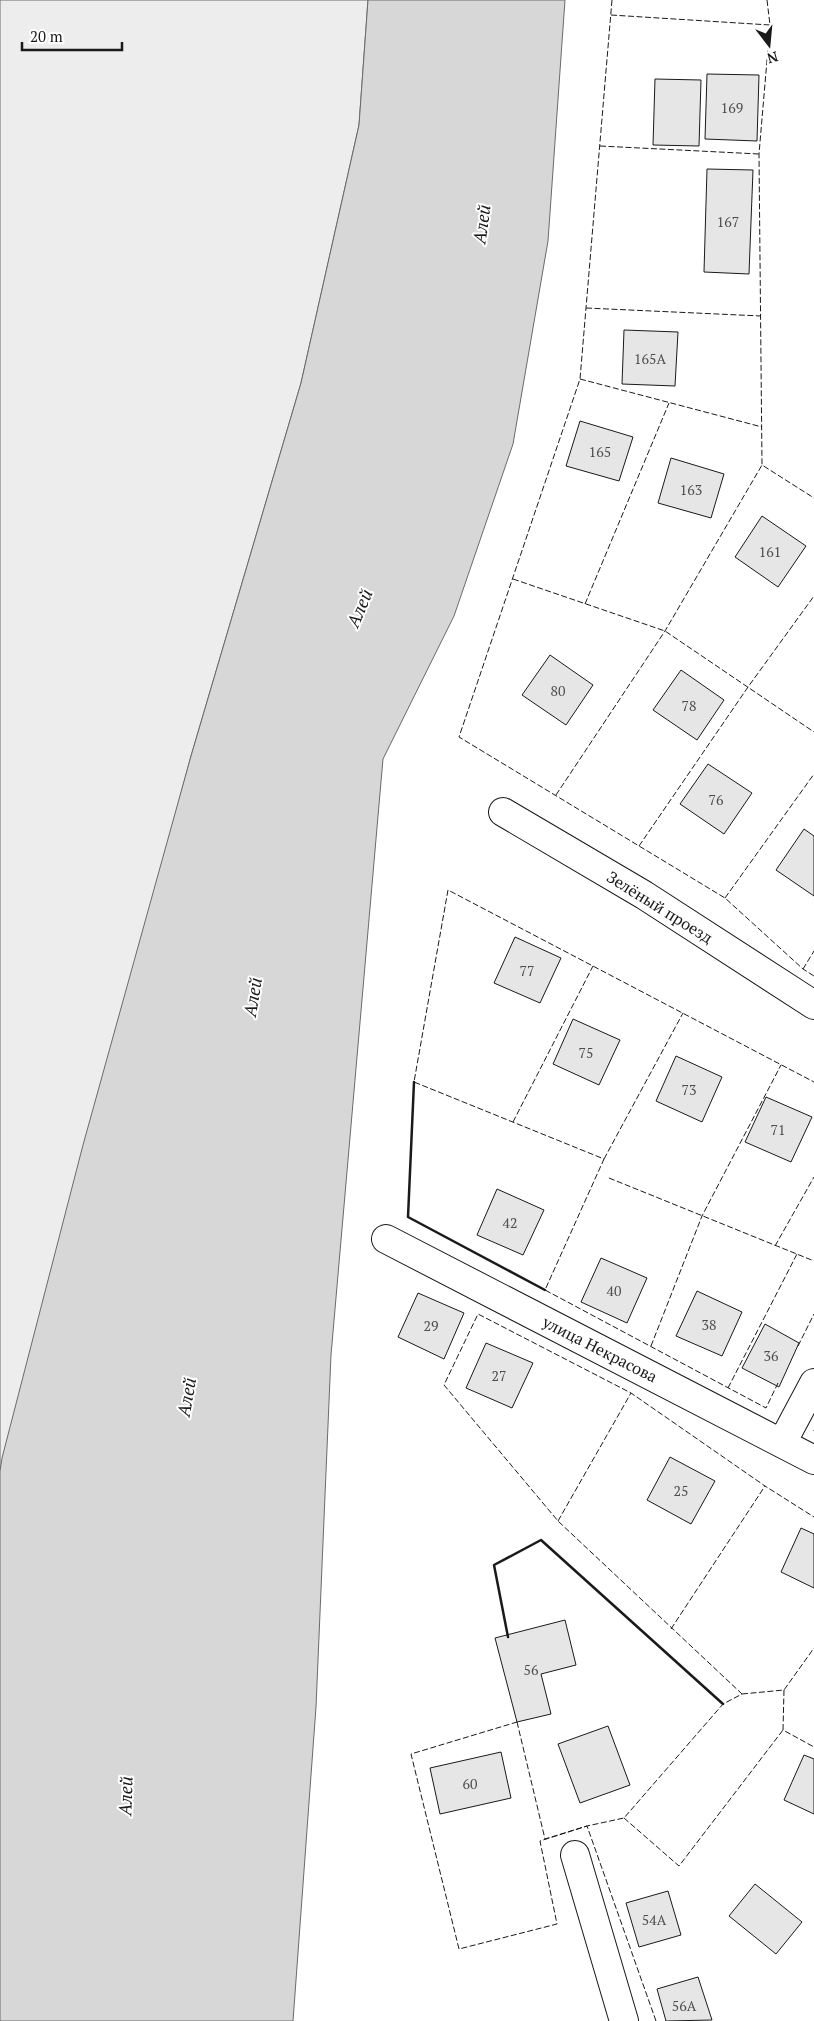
<svg xmlns="http://www.w3.org/2000/svg" width="814" height="2021" font-family="'PT Serif',serif">
	<style>
		.built { fill: #ededed; stroke: #6a6a6a }
		.water { fill: #d7d7d7; stroke: #6a6a6a }
		.building { fill: #e6e6e6; stroke: #1a1a1a }
		.lines { fill: none; stroke-linecap: round; stroke-linejoin: round }
		.street-casing { stroke: #1a1a1a; stroke-width: 30 }
		.street { stroke: #fff; stroke-width: 28 }
		.fence { stroke: #1a1a1a; stroke-width: 1; stroke-dasharray: 6 2.5; stroke-linecap: butt }
		.wall { stroke: #1a1a1a; stroke-width: 2.5 }
		.labels { text-anchor: middle; dominant-baseline: central; stroke-width: 4; stroke-linejoin: round; paint-order: stroke }
		.number-label { font-size: 14px; fill: #4d4d4d }
		.street-label { font-size: 16px; fill: #1a1a1a; stroke: #fff }
		.water-label { font-size: 18px; font-style: italic; fill: #1a1a1a; stroke: #fff }
	</style>
	<rect width="100%" height="100%" fill="#fff"/>
	<!-- built -->
	<path class="built" d="M0,0H368L359,125L301,383L191,756L0,1471Z"/>
	<!-- water -->
	<path class="water" d="M368,0H565L548,241L513,444L454,616L383,759L331,1355L316,1707L293,2021H0V1471L2,1458L83,1145L191,756L301,383L359,125Z"/>
	<!-- building -->
	<g class="building">
		<path d="M707,74L759,75L757,141L705,139Z"/>
		<path d="M655,79L701,80L699,146L653,145Z"/>
		<path d="M707,169L753,170L749,274L704,272Z"/>
		<path d="M624,330L678,332L675,386L622,384Z"/>
		<path d="M580,421L633,437L619,481L566,466Z"/>
		<path d="M671,458L724,474L711,518L658,503Z"/>
		<path d="M762,516L806,546L778,587L735,557Z"/>
		<path d="M550,655L593,685L566,725L522,695Z"/>
		<path d="M681,670L724,700L697,740L653,710Z"/>
		<path d="M708,764L752,793L724,834L680,804Z"/>
		<path d="M804,829L814,836V896L776,870Z"/>
		<path d="M515,937L561,958L540,1003L494,983Z"/>
		<path d="M573,1019L620,1040L599,1085L553,1064Z"/>
		<path d="M676,1056L722,1077L702,1122L656,1101Z"/>
		<path d="M766,1097L812,1117L791,1162L745,1142Z"/>
		<path d="M497,1189L544,1210L523,1255L477,1235Z"/>
		<path d="M601,1258L647,1278L627,1323L581,1302Z"/>
		<path d="M697,1291L742,1312L722,1356L676,1336Z"/>
		<path d="M418,1293L464,1313L444,1359L398,1337Z"/>
		<path d="M765,1324L799,1343L779,1387L742,1368Z"/>
		<path d="M486,1343L533,1363L512,1408L466,1388Z"/>
		<path d="M670,1457L715,1481L691,1524L647,1500Z"/>
		<path d="M801,1528L814,1534V1588L781,1572Z"/>
		<path d="M565,1620L576,1665L541,1674L551,1714L517,1722L495,1638Z"/>
		<path d="M608,1726L630,1785L580,1803L558,1744Z"/>
		<path d="M501,1752L511,1798L440,1814L430,1768Z"/>
		<path d="M804,1755L814,1759V1814L784,1800Z"/>
		<path d="M755,1884L802,1922L776,1954L729,1916Z"/>
		<path d="M668,1891L681,1935L639,1947L626,1903Z"/>
		<path d="M698,1977L712,2020L666,2021L657,1989Z"/>
	</g>
	<g class="lines">
		<defs>
			<g id="street">
				<path d="M503,812L644,895L814,1005"/>
				<path d="M386,1239L814,1460"/>
				<path d="M782,1443L814,1383"/>
				<path d="M575,1855L624,2021"/>
			</g>
		</defs>
		<!-- street casing -->
		<use href="#street" class="street-casing"/>
		<!-- street -->
		<use href="#street" class="street"/>
		<!-- fence -->
		<g class="fence">
			<path d="M612,0L580,379L459,737L725,898L803,969L814,976"/>
			<path d="M767,0L770,25L759,154L762,465L814,498"/>
			<path d="M611,15L770,25"/>
			<path d="M600,146L759,154"/>
			<path d="M586,308L761,316"/>
			<path d="M580,379L762,427"/>
			<path d="M513,579L665,631L814,732"/>
			<path d="M585,604L669,403"/>
			<path d="M556,795L665,631L762,465"/>
			<path d="M639,846L748,687L814,596"/>
			<path d="M725,898L814,774"/>
			<path d="M803,969L814,951"/>
			<path d="M513,1122L593,966"/>
			<path d="M604,1159L683,1013"/>
			<path d="M609,1178L814,1261"/>
			<path d="M775,1246L814,1177"/>
			<path d="M651,1346L702,1216L781,1065"/>
			<path d="M798,1346L814,1314"/>
			<path d="M778,1383L766,1408L545,1290L604,1159L414,1082L448,890L814,1082"/>
			<path d="M728,1388L797,1254"/>
			<path d="M814,1430V1431"/>
			<path d="M558,1521L631,1393"/>
			<path d="M671,1629L765,1486"/>
			<path d="M784,1690L783,1730L814,1747"/>
			<path d="M742,1694L784,1690L814,1648"/>
			<path d="M517,1722L545,1839L587,1826L540,1841L557,1924L459,1949L411,1754Z"/>
			<path d="M624,1818L679,1866L783,1730"/>
			<path d="M656,2021L587,1826L624,1818L723,1704L742,1694L558,1521L444,1385L478,1314L631,1393L765,1486L814,1517"/>
		</g>
		<!-- wall -->
		<g class="wall">
			<path d="M414,1082L408,1217L545,1290"/>
			<path d="M508,1637L494,1565L541,1540L723,1704"/>
		</g>
	</g>
	<g class="labels">
		<!-- number labels -->
		<g class="number-label">
			<text x="732" y="107">169</text>
			<text x="728" y="221">167</text>
			<text x="650" y="358">165А</text>
			<text x="600" y="451">165</text>
			<text x="691" y="489">163</text>
			<text x="770" y="551">161</text>
			<text x="558" y="690">80</text>
			<text x="689" y="705">78</text>
			<text x="716" y="799">76</text>
			<text x="527" y="970">77</text>
			<text x="586" y="1052">75</text>
			<text x="689" y="1089">73</text>
			<text x="778" y="1129">71</text>
			<text x="510" y="1222">42</text>
			<text x="614" y="1290">40</text>
			<text x="709" y="1324">38</text>
			<text x="431" y="1325">29</text>
			<text x="771" y="1355">36</text>
			<text x="499" y="1375">27</text>
			<text x="681" y="1490">25</text>
			<text x="531" y="1669">56</text>
			<text x="470" y="1783">60</text>
			<text x="654" y="1919">54А</text>
			<text x="684" y="2005">56А</text>
		</g>
		<!-- street labels -->
		<g class="street-label">
			<text transform="translate(660 907) rotate(32)">Зелёный проезд</text>
			<text transform="translate(600 1349) rotate(27)">улица Некрасова</text>
		</g>
		<!-- water labels -->
		<g class="water-label">
			<text transform="translate(481 224) rotate(-82)">Алей</text>
			<text transform="translate(359 608) rotate(-67)">Алей</text>
			<text transform="translate(252 997) rotate(-81)">Алей</text>
			<text transform="translate(186 1397) rotate(-80)">Алей</text>
			<text transform="translate(125 1796) rotate(-88)">Алей</text>
		</g>
	</g>
	<!-- north arrow -->
	<g transform="translate(769 45) rotate(164)" stroke="#ffffff" stroke-width="4" paint-order="stroke">
	<path d="M0-4L9 19L0 12L-9 19Z" fill="#1a1a1a"/>
	<text y="-8" font-size="14" font-weight="bold" text-anchor="middle" fill="#1a1a1a">N</text>
	</g>
	<!-- scale -->
	<path d="M22 42v8h100v-8" fill="none" stroke="#1a1a1a" stroke-width="2.5"/>
	<text x="30" y="42" font-size="15" fill="#1a1a1a" stroke="#ffffff" stroke-width="4" paint-order="stroke">20 m</text>
</svg>
